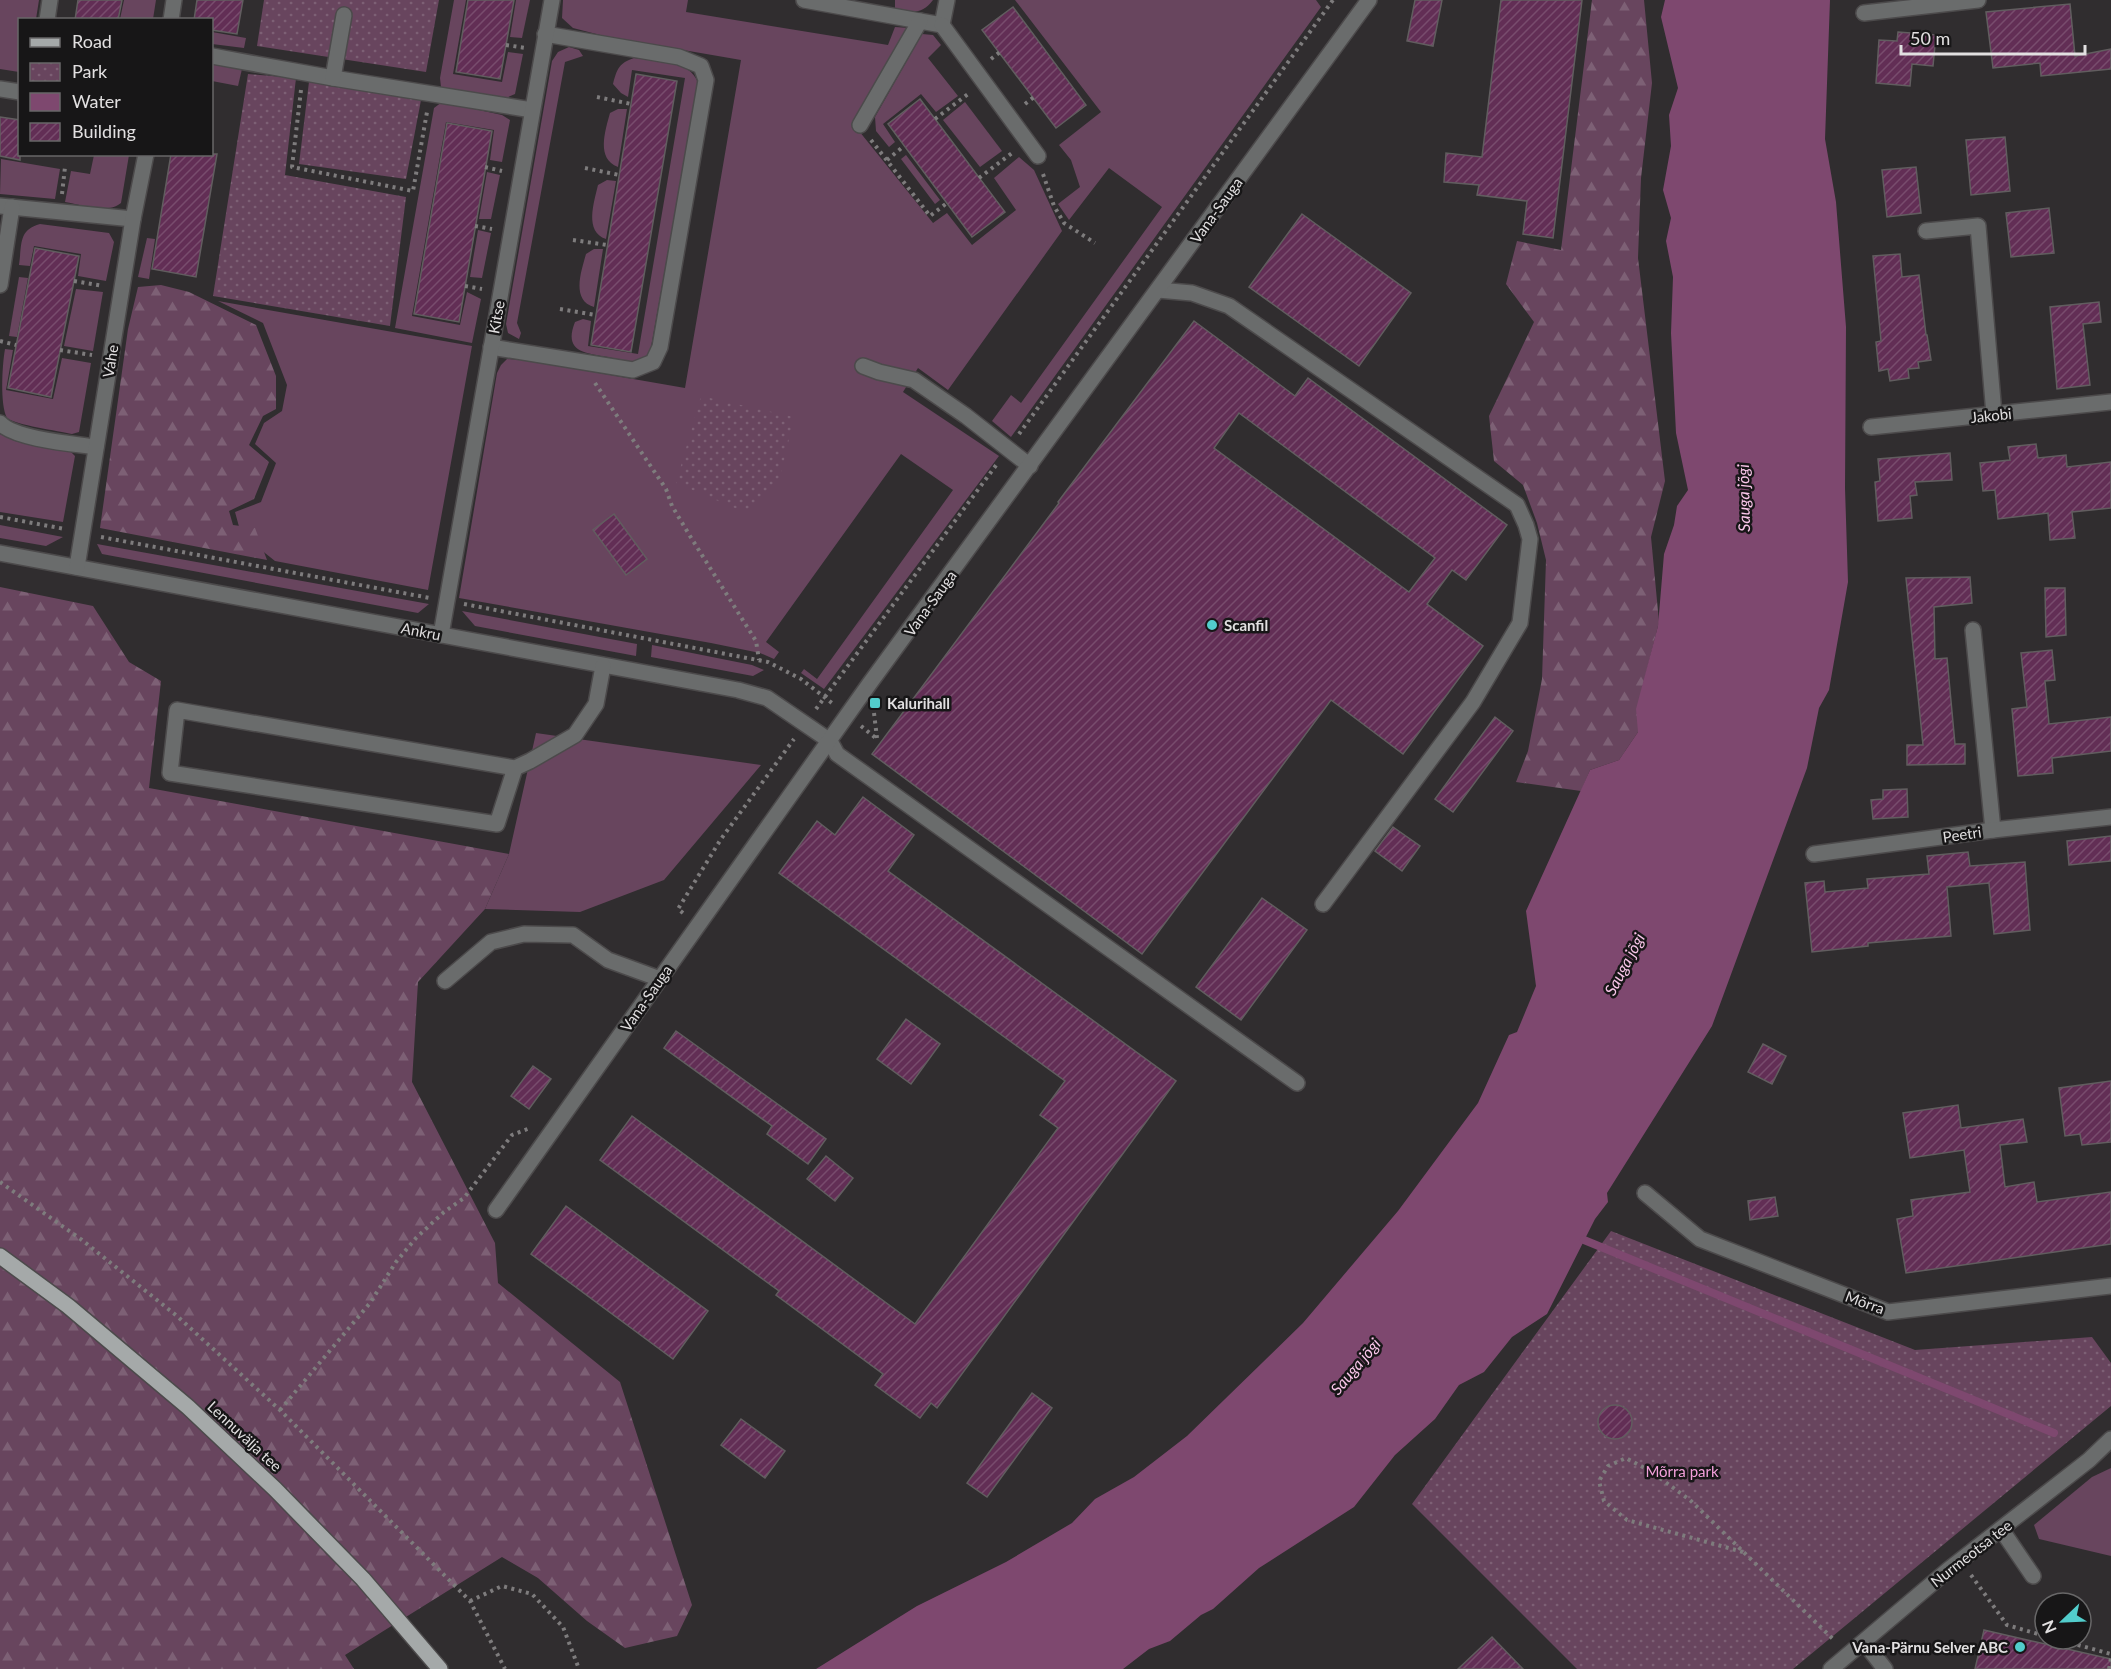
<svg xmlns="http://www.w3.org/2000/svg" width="2111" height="1669" font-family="Lato,sans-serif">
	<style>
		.green { fill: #68455e }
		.forest { fill: url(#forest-firs) }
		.park { fill: url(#park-dots) }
		.water { fill: #7e486f }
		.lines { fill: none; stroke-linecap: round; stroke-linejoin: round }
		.stream { stroke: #7e486f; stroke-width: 8 }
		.building { fill: url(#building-hatch); stroke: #615d5f; stroke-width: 1.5; fill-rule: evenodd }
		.minor-casing { stroke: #4c4a4b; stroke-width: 18 }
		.major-casing { stroke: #4c4a4b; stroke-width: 18 }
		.path { stroke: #7e7c7d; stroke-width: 4; stroke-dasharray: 3 4.5; stroke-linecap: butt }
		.minor { stroke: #6a6c6c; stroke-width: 15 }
		.major { stroke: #a5a9a9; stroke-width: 15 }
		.poi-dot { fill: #52cdcc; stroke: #171617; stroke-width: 2 }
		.labels { text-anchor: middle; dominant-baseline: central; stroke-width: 5; stroke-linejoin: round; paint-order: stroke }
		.street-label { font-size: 15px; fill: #e2e0e1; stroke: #171617 }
		.poi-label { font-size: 15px; font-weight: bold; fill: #e2e0e1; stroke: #171617; text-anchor: start }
		.park-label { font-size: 15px; fill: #f4a1dc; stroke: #171617 }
		.water-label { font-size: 16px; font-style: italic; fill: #fac7ea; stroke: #171617 }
	</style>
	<defs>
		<pattern id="forest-firs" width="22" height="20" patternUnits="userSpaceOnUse" patternTransform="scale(1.5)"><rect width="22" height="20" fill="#68455e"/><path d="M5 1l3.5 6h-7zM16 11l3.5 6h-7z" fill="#7d6075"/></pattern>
		<pattern id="park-dots" width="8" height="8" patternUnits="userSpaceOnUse" patternTransform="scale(1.5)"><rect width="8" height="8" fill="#68455e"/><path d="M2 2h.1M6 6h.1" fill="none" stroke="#7d6075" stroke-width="1.8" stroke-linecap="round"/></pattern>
		<pattern id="building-hatch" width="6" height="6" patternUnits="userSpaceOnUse" patternTransform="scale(1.5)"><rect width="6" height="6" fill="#622e55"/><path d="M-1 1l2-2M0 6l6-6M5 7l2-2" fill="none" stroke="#784c6d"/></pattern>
	</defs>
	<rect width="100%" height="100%" fill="#302d2f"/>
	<!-- green -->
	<g class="green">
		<path d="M0,0H39L36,19L20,20L19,72L0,69Z"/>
		<path d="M124,0H156L153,19H120Z"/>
		<path d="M454,0H466L453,74L502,82L508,52L523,54L515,94L506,98L441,87L440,78Z"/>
		<path d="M516,0H530L522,38L510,37Z"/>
		<path d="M563,0H688L686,12L888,45L895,27L909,28L855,126L933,223L947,213L972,245L1016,210L994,178L1019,157L1034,170L1062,231L948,390L918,368L903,392L999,456L824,689L801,673L804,669L817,679L953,490L901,454L766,642L779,652L774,659L760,653L711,643L459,598L497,373L501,365L507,359L524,360L685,388L741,60L608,37L573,28L562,18Z"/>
		<path d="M895,0H933C922,15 912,12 895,9Z"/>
		<path d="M1015,0H1316L1321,7L1011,437L992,421L1011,395L1021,403L1162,207L1109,168L1069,220L1058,204L1080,187L1071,160L1059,145L1101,112Z"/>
		<path d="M212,32L246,38L244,48L212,44Z"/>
		<path d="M922,34L933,35L941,45L928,58L958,96L936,112L921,94L883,124L895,142L889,147L876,131L875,117Z"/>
		<path d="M569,47L579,50L583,56L565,62L517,323L521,333L519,339L508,333L506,324L552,61L558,52Z"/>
		<path d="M634,58C655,61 690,59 698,83L650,353L645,360C632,363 621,360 608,357C585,353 563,352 575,322L583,319L591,321L588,346L638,354L685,78L632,70L628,97L621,93L613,84C617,69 619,63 634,58Z"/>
		<path d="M212,64L242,69L238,86L212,81Z"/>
		<path d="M442,102L502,115L510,120L502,162L490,160L494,130L446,122L412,316L460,325L467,292L481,299L472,343L395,328L434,108Z"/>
		<path d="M965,102L1002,151L980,167L943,120Z"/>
		<path d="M618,109H627L618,167C596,159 605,131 610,113Z"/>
		<path d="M94,155H129L121,203C108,214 82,205 65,202L71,171L90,174Z"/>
		<path d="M906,155L940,200L935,204L901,159Z"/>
		<path d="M1,159L60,169L55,199L0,194Z"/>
		<path d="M487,172L500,175L491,219H479Z"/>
		<path d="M607,180L616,181L606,239C584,232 594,202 598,185Z"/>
		<path d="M40,224L109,233L114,242L106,281L78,276L81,254L34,246L30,266L19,265C22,245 18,230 40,224Z"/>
		<path d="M478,230L491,233L482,278L470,277Z"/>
		<path d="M147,238L155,239L149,279L138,277Z"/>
		<path d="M594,249H603L594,307C571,300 581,272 586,254Z"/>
		<path d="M19,277L28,278L17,337L9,336Z"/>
		<path d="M76,289L103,292L93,351L64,346Z"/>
		<path d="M218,301L472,346L428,590L275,561L241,534L235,512L261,502L276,463L255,444L264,423L282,411L287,385L263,323Z"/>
		<path d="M5,349L13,350L6,390L53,399L62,358L91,363L79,432L72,434C59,431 15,425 7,418C0,405 2,366 5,349Z"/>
		<path d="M0,434L15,441L70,451L75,456L63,522L0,512Z"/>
		<path d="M0,525L63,537L46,546L0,538Z"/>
		<path d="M97,544L429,604L418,613L102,554Z"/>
		<path d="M462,611L637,644L636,656L475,626Z"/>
		<path d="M652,645L752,665L764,670L753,676L651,657Z"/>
		<path d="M536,733L761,765L664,880L580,912L485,909L509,854Z"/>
		<path d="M2111,1468V1556L2039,1539L2034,1525L2092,1477Z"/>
	</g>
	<!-- forest -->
	<g class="forest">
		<path d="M1592,0H1644L1652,83L1641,178L1638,258L1665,481L1651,537L1659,622L1638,705V732L1619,760L1590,770L1581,791L1516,782L1528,751L1542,679L1546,560L1537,523L1523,485L1494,461L1489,416L1534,322L1506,284L1517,241L1561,250Z"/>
		<path d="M161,285L189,292L256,325L276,376V409L263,416L249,445L269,462L254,499L229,511L233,525L255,528L267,560L100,528L128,329L138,287Z"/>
		<path d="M0,587L93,606L129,662L161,681L149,788L509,854L485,909L418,982L412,1082L495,1243L498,1283L620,1382L692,1605L677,1636L625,1648L587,1621L538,1578L502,1557L345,1655L354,1669H0Z"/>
	</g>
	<!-- park -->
	<g class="park">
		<path d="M264,0H439L426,72L257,46Z"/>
		<path d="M248,74L296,78L285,175L406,197L390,326L213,296Z"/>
		<path d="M309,82L421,100L406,179L299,164Z"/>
		<path d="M701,396L794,417L780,478L749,514L676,483Z"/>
		<path d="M1611,1231L1915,1350L2092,1337L2111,1363V1406L1793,1669H1577L1412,1504Z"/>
	</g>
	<!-- water -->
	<path class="water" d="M1665,0H1830L1825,139L1836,202L1846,327L1845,488L1848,582L1829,690L1819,708L1807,768L1712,1026L1607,1193L1608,1202L1595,1219L1547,1314L1512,1337L1484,1372L1459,1385L1435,1419L1395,1455L1354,1507L1259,1568L1213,1609L1201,1615L1170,1641L1149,1649L1123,1669H816L917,1606L1006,1562L1072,1523L1095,1499L1134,1477L1187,1436L1303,1323L1398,1211L1478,1103L1509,1035L1517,1032L1536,986L1526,911L1590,770L1619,760L1638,732L1636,709L1658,626L1664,554L1674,525L1677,506L1688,490L1676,433L1671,333L1673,277L1666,241L1671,218L1663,190L1671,146L1669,115L1678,88L1661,17Z"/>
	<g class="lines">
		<!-- stream -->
		<path class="stream" d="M1584,1240L2054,1433"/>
	</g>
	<!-- building -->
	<g class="building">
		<path d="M78,0H122L118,20H75Z"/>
		<path d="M197,0H243L237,34L212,30V20H194Z"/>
		<path d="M468,0H514L500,79L456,72Z"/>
		<path d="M1415,0H1442L1433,46L1407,41Z"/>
		<path d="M1501,0H1582L1553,238L1523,234L1527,201L1477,195L1479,185L1444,182L1446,153L1482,157Z"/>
		<path d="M2070,4L2075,56L2111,49V69L2041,76L2040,63L1993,68L1986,12Z"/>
		<path d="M1013,7L1086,105L1056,128L982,30Z"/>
		<path d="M1898,32L1936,35L1933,66L1912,64L1910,86L1876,83L1879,40L1897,41Z"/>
		<path d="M636,74L677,81L631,352L591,345Z"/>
		<path d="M920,99L1005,212L972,237L888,124Z"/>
		<path d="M0,117L20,120V160L0,156Z"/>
		<path d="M447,123L492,131L459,322L414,314Z"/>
		<path d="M2005,137L2010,191L1971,195L1966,140Z"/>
		<path d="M171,154H217L196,277L152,269Z"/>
		<path d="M1916,167L1921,213L1887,217L1882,170Z"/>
		<path d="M2049,208L2054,253L2011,257L2006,213Z"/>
		<path d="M1302,214L1411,293L1359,366L1249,287Z"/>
		<path d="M35,248L79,256L51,397L8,388Z"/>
		<path d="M1900,254L1902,277L1919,275L1926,335H1927L1931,360L1918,362L1919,368L1908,369L1909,378L1890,381L1888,369L1879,371L1876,342L1881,341L1873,256Z"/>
		<path d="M2099,302L2101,322L2083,324L2090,385L2057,389L2050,307Z"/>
		<path d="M1194,321L1295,396L1308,378L1507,525L1466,580L1452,570L1427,604L1483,646L1403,754L1331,700L1142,954L872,754L1059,503L1058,502ZM1239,413L1435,558L1409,592L1214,448Z"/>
		<path d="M2036,444L2038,458L2066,455L2067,467L2111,462V508L2072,512L2075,538L2050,540L2048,513L1998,519L1995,490L1983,491L1980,463L2010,460L2008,447Z"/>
		<path d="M1950,453L1952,480L1915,482L1917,495L1910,496L1912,518L1878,521L1875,482L1880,481L1878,459Z"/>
		<path d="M614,514L647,559L626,575L593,530Z"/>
		<path d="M1970,577L1972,603L1934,607L1935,659L1947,658L1955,744H1965V764L1907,765V745H1923L1906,578Z"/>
		<path d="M2045,588H2065L2066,635L2046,637Z"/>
		<path d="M2052,650L2055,680L2045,681L2049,724L2111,717V751L2052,758L2053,773L2018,776L2012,709L2027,707L2021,653Z"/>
		<path d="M1495,717L1513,731L1453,812L1435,799Z"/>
		<path d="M1907,789L1908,817L1873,819L1871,800L1883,799V790Z"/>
		<path d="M863,797L914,835L888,871L1176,1081L937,1408L931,1403L920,1418L875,1385L883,1374L776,1295L779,1291L600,1160L632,1116L915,1324L1058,1128L1040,1115L1065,1081L779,873L817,821L835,835Z"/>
		<path d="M1393,827L1420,846L1402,871L1375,851Z"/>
		<path d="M2111,836V861L2069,865L2067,841Z"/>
		<path d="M1968,852L1970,866L2025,862L2030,930L1994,934L1989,883L1947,887L1951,936L1868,943V946L1812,952L1805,883L1824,881L1825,892L1868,888L1867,879L1929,874L1927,856Z"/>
		<path d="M1262,898L1307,930L1241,1020L1196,987Z"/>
		<path d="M906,1019L940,1044L911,1084L877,1059Z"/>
		<path d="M676,1031L826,1139L808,1164L767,1134L772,1126L664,1048Z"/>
		<path d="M1763,1044L1786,1056L1772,1084L1748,1072Z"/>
		<path d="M533,1066L551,1079L529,1109L511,1096Z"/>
		<path d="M2111,1081V1142L2082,1145L2080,1134L2065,1136L2059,1088Z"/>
		<path d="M1958,1105L1961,1128L2023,1119L2027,1142L2000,1145L2005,1187L2034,1182L2037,1202L2111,1192V1244L1906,1273L1897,1219L1913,1216L1911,1200L1970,1192L1964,1150L1910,1158L1903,1113Z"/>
		<path d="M826,1156L853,1178L835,1201L807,1179Z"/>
		<path d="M1775,1197L1778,1216L1750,1220L1748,1201Z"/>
		<path d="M566,1206L708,1311L673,1359L531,1254Z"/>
		<path d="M1032,1393L1052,1408L987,1497L967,1483Z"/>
		<circle cx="1615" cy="1422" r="17"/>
		<path d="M741,1419L785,1451L765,1478L721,1445Z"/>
		<path d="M1984,1630L2111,1659V1669H1975Z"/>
		<path d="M1492,1637L1523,1669H1458Z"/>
	</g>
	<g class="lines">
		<defs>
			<g id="minor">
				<path d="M804,0L942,25L947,0"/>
				<path d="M1864,13L1978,0"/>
				<path d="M47,20L50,0"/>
				<path d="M171,20L174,0"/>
				<path d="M942,25L1038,156"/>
				<path d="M212,56L333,78L532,110"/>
				<path d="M333,78L344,15"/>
				<path d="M0,89L20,92"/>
				<path d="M860,125L920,21"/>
				<path d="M0,206L133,219"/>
				<path d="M1926,231L1978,226L1994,414"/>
				<path d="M0,285L12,207"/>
				<path d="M1158,290L1192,293L1229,306L1517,505L1526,525L1530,539L1520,623L1473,702L1323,904"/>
				<path d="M491,347L633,370L653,362L660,347L706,80L701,66L679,57L545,34"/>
				<path d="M863,366L879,372L914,380L966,416L1030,466"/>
				<path d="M0,423C14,439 74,444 96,447"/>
				<path d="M1871,427L2111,402"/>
				<path d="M0,553L738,690L767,698L830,741L837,754L1297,1083"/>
				<path d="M77,567L133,219L146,154"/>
				<path d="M1973,630L1993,830"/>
				<path d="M441,635L552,0"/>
				<path d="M515,768L497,824L170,773L177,710L515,768L530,761L575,735L596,704L603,666"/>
				<path d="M1814,854L1993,830L2111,817"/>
				<path d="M445,981L491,942L524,934L573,935L608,960L660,979"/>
				<path d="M1645,1193L1700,1239L1888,1312L2111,1286"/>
				<path d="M496,1210L870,683L1369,0"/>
				<path d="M2001,1529L2033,1576"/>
				<path d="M1864,1642L1885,1669"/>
				<path d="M1831,1669L1948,1570L2089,1460L2111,1439"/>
			</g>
			<path id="major" d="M0,1256L68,1306L188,1407L275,1489L363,1579L440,1669"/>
		</defs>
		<!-- minor casing -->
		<use href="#minor" class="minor-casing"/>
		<!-- major casing -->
		<use href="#major" class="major-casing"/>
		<!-- path -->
		<g class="path">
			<path d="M506,45L526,48"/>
			<path d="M991,59L1000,52"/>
			<path d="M301,90L292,167L413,191L427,112"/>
			<path d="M597,97L631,104"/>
			<path d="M1025,104L1034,97"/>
			<path d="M935,119L968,94"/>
			<path d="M871,140L930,216L947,203"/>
			<path d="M887,160L904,146"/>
			<path d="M485,167L502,171"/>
			<path d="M585,168L619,175"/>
			<path d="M1043,174L1054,206L1064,223L1095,243"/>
			<path d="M979,178L1012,153"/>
			<path d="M62,194L65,167"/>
			<path d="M475,226L492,229"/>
			<path d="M573,240L607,245"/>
			<path d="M74,281L103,286"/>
			<path d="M465,286L482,289"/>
			<path d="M560,309L596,315"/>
			<path d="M0,341L16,345"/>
			<path d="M60,350L92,355"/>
			<path d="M595,383L666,489L672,506L690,536L756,641L759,660"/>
			<path d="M1019,434L1333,0"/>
			<path d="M0,517L65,529"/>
			<path d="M101,537L430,598"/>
			<path d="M464,604L768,662L801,679L832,703"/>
			<path d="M816,709L997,464"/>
			<path d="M874,713L877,738"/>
			<path d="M861,726L877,739"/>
			<path d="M683,913L678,909L721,839L794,739"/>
			<path d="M0,1182L82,1240L177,1316L280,1410L470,1601L505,1669"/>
			<path d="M280,1410L370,1303L396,1262L416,1238L444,1212L464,1198L512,1135L530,1128"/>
			<path d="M1743,1552L1627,1520L1604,1501L1599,1481L1608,1466L1626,1458L1650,1471L1690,1500L1835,1641"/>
			<path d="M1971,1575L2007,1625L2045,1636"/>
			<path d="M470,1601L502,1586L532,1594L563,1627L579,1669"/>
			<path d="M2056,1639L2111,1654"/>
			<path d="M2109,1669L2111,1658"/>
		</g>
		<!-- minor -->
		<use href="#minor" class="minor"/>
		<!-- major -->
		<use href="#major" class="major"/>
	</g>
	<!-- markers -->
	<g class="poi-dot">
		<circle cx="1212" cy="625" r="6"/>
		<rect x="869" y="697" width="12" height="12" rx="3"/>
		<circle cx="2020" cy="1647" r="6"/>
	</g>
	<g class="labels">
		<!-- street labels -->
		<g class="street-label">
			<text transform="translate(1216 210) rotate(-54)">Vana-Sauga</text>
			<text transform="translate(496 317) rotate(-80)">Kitse</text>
			<text transform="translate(110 361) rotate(-81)">Vahe</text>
			<text transform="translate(1991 415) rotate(-6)">Jakobi</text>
			<text transform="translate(930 603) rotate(-54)">Vana-Sauga</text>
			<text transform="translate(421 631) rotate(11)">Ankru</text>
			<text transform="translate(1962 834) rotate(-8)">Peetri</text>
			<text transform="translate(646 998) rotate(-55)">Vana-Sauga</text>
			<text transform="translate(1865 1302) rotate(20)">Mõrra</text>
			<text transform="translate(245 1436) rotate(43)">Lennuvälja tee</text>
			<text transform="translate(1971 1553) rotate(-38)">Nurmeotsa tee</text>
		</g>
		<!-- poi labels -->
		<g class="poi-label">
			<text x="1224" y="625">Scanfil</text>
			<text x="887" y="703">Kalurihall</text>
			<text x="2008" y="1647" text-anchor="end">Vana-Pärnu Selver ABC</text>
		</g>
		<!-- park labels -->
		<g class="park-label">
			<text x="1682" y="1471">Mõrra park</text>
		</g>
		<!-- water labels -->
		<g class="water-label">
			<text transform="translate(1743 498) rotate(-91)">Sauga jõgi</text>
			<text transform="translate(1624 964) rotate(-62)">Sauga jõgi</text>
			<text transform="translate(1355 1366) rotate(-50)">Sauga jõgi</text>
		</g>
	</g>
	<!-- legend -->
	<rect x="18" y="18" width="195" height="138" fill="#171617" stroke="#686768" stroke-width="1.5"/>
	<rect x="30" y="38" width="30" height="9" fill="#a5a9a9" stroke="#686768" stroke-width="1.5"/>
	<text x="72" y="48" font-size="18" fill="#e2e0e1">Road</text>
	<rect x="30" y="63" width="30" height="18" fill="url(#park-dots)" stroke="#686768" stroke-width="1.5"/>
	<text x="72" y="78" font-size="18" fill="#e2e0e1">Park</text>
	<rect x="30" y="93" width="30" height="18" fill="#7e486f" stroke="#686768" stroke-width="1.5"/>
	<text x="72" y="108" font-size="18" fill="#e2e0e1">Water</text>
	<rect x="30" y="123" width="30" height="18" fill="url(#building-hatch)" stroke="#686768" stroke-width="1.5"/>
	<text x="72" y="138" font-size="18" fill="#e2e0e1">Building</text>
	<!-- north arrow -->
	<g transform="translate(2063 1621) rotate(247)"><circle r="28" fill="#171617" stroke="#686768" stroke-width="1.5"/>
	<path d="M0-4.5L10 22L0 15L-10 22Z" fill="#52cdcc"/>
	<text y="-9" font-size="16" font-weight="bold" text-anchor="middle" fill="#e2e0e1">N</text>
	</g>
	<!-- scale -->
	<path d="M1901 45v9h184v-9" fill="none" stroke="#e2e0e1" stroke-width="3"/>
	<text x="1910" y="45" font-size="18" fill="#e2e0e1" stroke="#171617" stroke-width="4.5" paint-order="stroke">50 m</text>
</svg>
